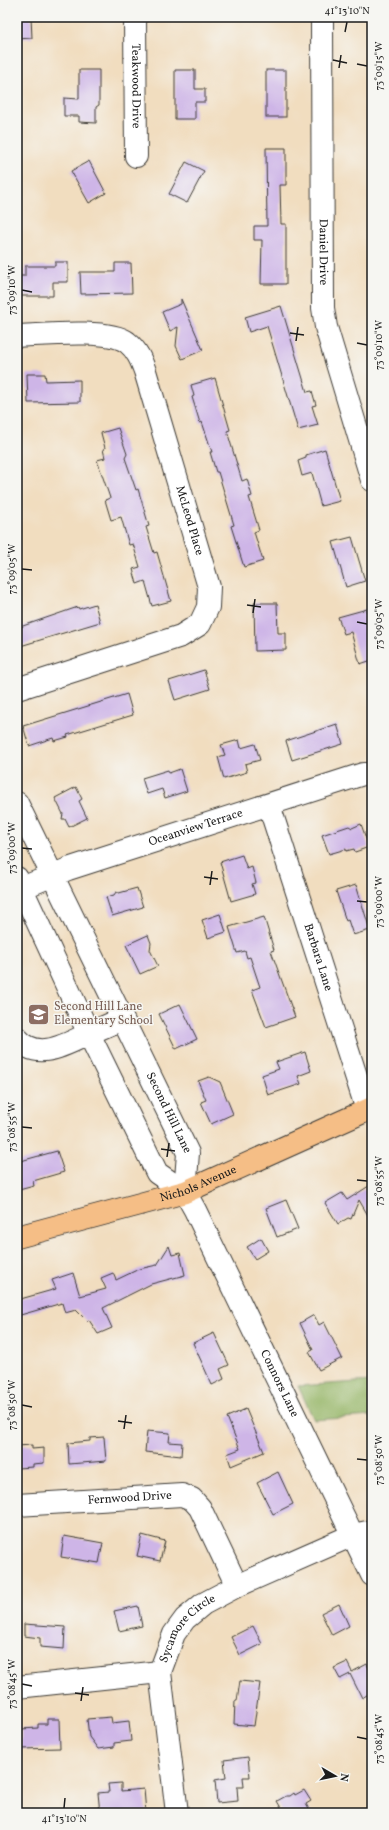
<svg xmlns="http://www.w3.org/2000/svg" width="389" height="1830" font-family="Vollkorn,serif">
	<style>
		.forest { fill: #96b668; stroke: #596942 }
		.building { fill: #ceb5e7 }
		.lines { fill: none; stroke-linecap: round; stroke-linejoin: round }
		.minor-casing { stroke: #3c3934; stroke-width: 24 }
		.major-casing { stroke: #3c3934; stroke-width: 24 }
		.minor { stroke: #fff; stroke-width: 22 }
		.major { stroke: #f5be86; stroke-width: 22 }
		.ticks { fill: none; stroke: #1c1c1c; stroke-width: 1.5 }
		.labels { text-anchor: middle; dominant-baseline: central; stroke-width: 3; stroke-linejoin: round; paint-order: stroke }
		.street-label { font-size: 12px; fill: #1c1c1c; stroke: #f6f6f2 }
		.education-label { font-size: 12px; fill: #785e54; stroke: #f6f6f2; text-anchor: start }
		.neatline { fill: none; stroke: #1c1c1c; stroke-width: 1.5 }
		.ticks-label { font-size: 10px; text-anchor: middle; fill: #1c1c1c }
	</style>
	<rect width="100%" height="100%" fill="#f6f6f2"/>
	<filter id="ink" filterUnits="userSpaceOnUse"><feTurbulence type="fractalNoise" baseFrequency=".025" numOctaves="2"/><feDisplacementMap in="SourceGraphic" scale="8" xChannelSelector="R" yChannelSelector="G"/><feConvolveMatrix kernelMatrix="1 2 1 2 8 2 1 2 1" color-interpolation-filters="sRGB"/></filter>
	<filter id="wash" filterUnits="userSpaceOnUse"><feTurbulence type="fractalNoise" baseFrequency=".012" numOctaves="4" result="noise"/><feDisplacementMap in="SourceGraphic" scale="16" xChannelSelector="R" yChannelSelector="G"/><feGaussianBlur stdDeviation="0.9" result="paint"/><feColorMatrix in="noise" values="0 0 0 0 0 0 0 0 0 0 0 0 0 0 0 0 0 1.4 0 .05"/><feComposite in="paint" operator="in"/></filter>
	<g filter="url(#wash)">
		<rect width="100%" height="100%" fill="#f1ddbf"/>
		<!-- forest -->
		<path class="forest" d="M372,1381V1416L314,1420L298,1386Z"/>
		<g id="blocks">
			<!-- building -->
			<g class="building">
				<path d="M17,17H31L32,38L17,39Z"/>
				<path d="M79,70H99V105L96,107V123L79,122V116H64V98L79,99Z"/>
				<path d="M175,70H195V89H205V102H195V119H175Z"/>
				<rect x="266" y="70" width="20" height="47"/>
				<path d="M266,148H286V185H280L281,224H286V284H261L262,240H254V226H267Z"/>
				<path d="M89,161L106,193L89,203L71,171Z"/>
				<path d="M186,162L204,171L187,203L169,194Z"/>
				<path d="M55,262H68V282H53V296H17V276H25V266H55Z"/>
				<path d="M115,263H131L132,293L81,294L80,272H115Z"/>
				<path d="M181,299L203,350L182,359L176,346L178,327L170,331L162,312L181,304Z"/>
				<path d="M281,306L307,392L312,391L316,405L312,406L318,425L298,430L267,326L249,332L245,317Z"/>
				<path d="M27,374H45L46,381L80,380V402L28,403Z"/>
				<path d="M215,378L230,430L227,431L242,481L247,479L252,496L249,497L259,530L254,532L263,561L244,567L231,526L234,525L218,472H216L210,452H212L202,422L200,423L192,397L194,396L191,385Z"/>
				<path d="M118,428L127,454L125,458L136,490L138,489L149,526L146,527L154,553L157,552L171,601L152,606L145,581L137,584L133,569L140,567L133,544L129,545L121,517L111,520L105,500L110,498L97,460L105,458L103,449L105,448L101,433Z"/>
				<path d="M325,449L340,501L321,506L312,473L302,476L298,461L306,458V455Z"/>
				<path d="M352,537L365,581L346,587L333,542Z"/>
				<path d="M254,603H277L278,633H286V650L255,651Z"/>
				<path d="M95,604L100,622L17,647V628L78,607L79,609Z"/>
				<path d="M367,609L372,626V660L360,664L351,632L344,634L338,617Z"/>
				<path d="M204,670L210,689L175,700L169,681Z"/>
				<path d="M127,694L133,715L67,735L68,737L54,741L53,738L29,746L23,726Z"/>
				<path d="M337,724L343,744L292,760L286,741Z"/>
				<path d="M239,740L241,748L255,744L260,760L245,764L247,772L224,779L218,757L225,755L221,745Z"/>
				<path d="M180,769L187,791L165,798L162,789L147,794L142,778L168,770L169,773Z"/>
				<path d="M76,787L82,799L79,801L87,818L69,827L65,819H62L63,814L55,798Z"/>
				<path d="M361,824L369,847L355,852L354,849L346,851V849L329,854L322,835L349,826L352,828Z"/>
				<path d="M242,855L247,869L252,867L256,883L252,884L255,894L231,901L220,862Z"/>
				<path d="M356,885L370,930L353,935L348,920L346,921L336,891Z"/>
				<path d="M137,888L143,907L112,916L106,897L114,895L116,892L119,893Z"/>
				<path d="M220,914L226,932L208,938L202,920Z"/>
				<path d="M264,917L274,950L271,951L295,1017L266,1027L252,990L260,987L250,957L247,958L245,951L237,953L229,927Z"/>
				<path d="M148,935L151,943L150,950L158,966L140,974L126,945Z"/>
				<path d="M180,1004L197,1039L176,1049L159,1014Z"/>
				<path d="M305,1052L311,1071L298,1076L301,1084L268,1095L262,1075L279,1069L276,1062Z"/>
				<path d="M209,1077L220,1082L233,1114L211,1124L201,1102L206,1100L198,1081Z"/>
				<path d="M57,1151L64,1172L33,1181L34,1186L19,1190L17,1162Z"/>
				<path d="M372,1184V1222L359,1200L351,1219L348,1218L338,1224L325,1203L342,1193L347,1200Z"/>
				<path d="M286,1200L298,1229L277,1237L266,1208Z"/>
				<path d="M261,1238L268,1251L255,1259L247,1247Z"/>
				<path d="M169,1246L172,1255L180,1253L185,1275L151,1284L103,1308L112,1328L98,1334L89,1320L87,1321L76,1310L65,1313L62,1303L17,1316V1300L56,1289L52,1280L73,1273L80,1296L106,1289L101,1278L113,1273L116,1280L139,1269L157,1265Z"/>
				<path d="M314,1315L319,1325L324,1322L342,1358L319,1370L309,1352L313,1350L300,1323Z"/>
				<path d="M214,1333L229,1365L220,1369L224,1379L212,1385L193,1343Z"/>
				<path d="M246,1409L264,1452L231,1466L227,1454L240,1449L227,1417Z"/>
				<path d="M147,1431L170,1433L169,1442L182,1443L181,1456L145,1452Z"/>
				<path d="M104,1437L106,1461L69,1464L68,1443L90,1441V1438Z"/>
				<path d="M32,1445V1449L44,1448V1463L33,1464V1467L17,1468V1446Z"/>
				<path d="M278,1472L293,1504L273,1514L257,1483Z"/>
				<path d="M142,1535L165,1541L160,1561L137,1556Z"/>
				<path d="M64,1536L103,1543L99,1563L61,1557Z"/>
				<path d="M339,1604L349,1626L332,1635L321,1613Z"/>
				<path d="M138,1606L142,1626L119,1631L114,1611Z"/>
				<path d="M24,1624L65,1627L64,1649L40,1647V1638L24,1636Z"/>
				<path d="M253,1626L262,1644L240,1655L231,1637Z"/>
				<path d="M347,1662L352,1672L367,1664L372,1675V1692L362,1698L350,1674L340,1679L334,1668Z"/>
				<path d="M240,1681L260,1683L254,1726L234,1724L235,1701H237Z"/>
				<path d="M111,1717L112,1723L129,1721L131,1741L114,1743V1747L98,1749L89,1737L87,1719Z"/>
				<path d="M47,1719H59L60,1748L21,1749V1729L38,1728V1724H47Z"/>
				<path d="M248,1757L250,1777H243L244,1787H237L238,1801L217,1803L215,1780L226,1778L224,1760Z"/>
				<path d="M121,1783V1791L144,1789L146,1813H100L98,1793L109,1792L108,1784Z"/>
				<path d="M304,1790L311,1801L306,1804L311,1813H284L277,1801L286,1796H290L294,1793L295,1795Z"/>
			</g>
		</g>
	</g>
	<g filter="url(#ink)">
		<use href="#blocks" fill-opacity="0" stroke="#3c3934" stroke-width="1"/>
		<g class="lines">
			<defs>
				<g id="minor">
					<path id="s1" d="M135,17L136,156"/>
					<path id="s2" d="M322,17L323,308L326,327L372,480"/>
					<path id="s3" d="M17,336C43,335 108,328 127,342C137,350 141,360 145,371L209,587L208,607L200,624L181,636L17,689"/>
					<path id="s4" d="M17,803L188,1153L185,1192"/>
					<path id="s5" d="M269,805L367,1110"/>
					<path id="s6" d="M17,878L89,1034L157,1173L185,1192L195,1210L372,1575"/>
					<path id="s7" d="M22,888L68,869L363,774H372"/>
					<path d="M17,1038C37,1062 65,1045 88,1034C99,1029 111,1024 122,1019"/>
					<path id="s8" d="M17,1505L182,1495L192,1499L200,1508L237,1586"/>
					<path d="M17,1687L160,1672"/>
					<path id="s9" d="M177,1813L160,1672L174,1634L185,1619L203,1604L237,1586L353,1535L372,1531"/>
				</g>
				<g id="major">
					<path id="s10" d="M17,1237L185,1192L372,1108"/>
				</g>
			</defs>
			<!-- minor casing -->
			<use href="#minor" class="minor-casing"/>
			<!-- major casing -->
			<use href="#major" class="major-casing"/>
			<!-- minor -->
			<use href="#minor" class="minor"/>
			<!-- major -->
			<use href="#major" class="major"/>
		</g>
	</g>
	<!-- ticks -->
	<path class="ticks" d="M345,32L347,22M333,60L347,63M357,64L367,66M339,68L341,55M22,290L32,292M290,333L304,335M296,341L298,327M357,343L367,345M22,569L32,570M247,605L261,607M253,613L255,599M357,622L367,624M22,848L32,849M204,877L218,879M210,885L212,871M357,901L367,902M22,1127L32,1128M161,1149L175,1151M167,1157L169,1143M357,1180L367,1181M22,1405L32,1407M118,1421L132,1423M124,1429L126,1415M357,1459L367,1460M22,1684L32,1686M75,1693L89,1695M81,1701L83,1687M357,1737L367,1739M64,1808L65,1798"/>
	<!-- icons -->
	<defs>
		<symbol id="school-square" viewBox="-11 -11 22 22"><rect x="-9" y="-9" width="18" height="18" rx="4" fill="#8d6e63" stroke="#f6f6f2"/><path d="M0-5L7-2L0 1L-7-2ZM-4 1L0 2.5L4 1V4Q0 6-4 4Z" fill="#fff"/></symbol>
	</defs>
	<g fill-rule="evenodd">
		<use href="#school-square" x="26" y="1002" width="25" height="25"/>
	</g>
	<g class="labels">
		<!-- street labels -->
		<g class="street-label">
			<text stroke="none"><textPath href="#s1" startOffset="69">Teakwood Drive</textPath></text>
			<text stroke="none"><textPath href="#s2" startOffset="235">Daniel Drive</textPath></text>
			<text stroke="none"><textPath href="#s3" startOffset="302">McLeod Place</textPath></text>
			<text stroke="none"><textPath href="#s7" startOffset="184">Oceanview Terrace</textPath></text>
			<text stroke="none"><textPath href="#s5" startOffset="160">Barbara Lane</textPath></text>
			<text stroke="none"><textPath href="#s4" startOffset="345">Second Hill Lane</textPath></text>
			<text stroke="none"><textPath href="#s10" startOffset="189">Nichols Avenue</textPath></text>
			<text stroke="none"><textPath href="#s6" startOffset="574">Connors Lane</textPath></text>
			<text stroke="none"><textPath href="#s8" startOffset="113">Fernwood Drive</textPath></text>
			<text stroke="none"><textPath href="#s9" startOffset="195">Sycamore Circle</textPath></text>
		</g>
		<!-- education labels -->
		<g class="education-label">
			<text x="54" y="1007">Second Hill Lane<tspan x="54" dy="14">Elementary School</tspan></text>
		</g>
	</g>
	<!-- margin -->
	<rect width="389" height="1830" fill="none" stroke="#f6f6f2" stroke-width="44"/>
	<!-- north arrow -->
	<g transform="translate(335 1776) rotate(99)" stroke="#f6f6f2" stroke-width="3" paint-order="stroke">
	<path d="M0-3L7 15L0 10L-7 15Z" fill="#1c1c1c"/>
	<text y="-6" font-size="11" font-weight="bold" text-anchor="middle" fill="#1c1c1c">N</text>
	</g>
	<rect x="22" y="22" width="345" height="1786" class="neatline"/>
	<g class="ticks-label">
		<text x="347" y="14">41°13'10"N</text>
		<text transform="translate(378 66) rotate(-90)" y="4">73°09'15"W</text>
		<text transform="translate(11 290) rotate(-90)" y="4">73°09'10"W</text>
		<text transform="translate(378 345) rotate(-90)" y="4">73°09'10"W</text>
		<text transform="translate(11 569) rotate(-90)" y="4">73°09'05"W</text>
		<text transform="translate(378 624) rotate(-90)" y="4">73°09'05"W</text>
		<text transform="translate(11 848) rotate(-90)" y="4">73°09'00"W</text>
		<text transform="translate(378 902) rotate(-90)" y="4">73°09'00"W</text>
		<text transform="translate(11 1127) rotate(-90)" y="4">73°08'55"W</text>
		<text transform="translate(378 1181) rotate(-90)" y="4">73°08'55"W</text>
		<text transform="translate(11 1405) rotate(-90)" y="4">73°08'50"W</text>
		<text transform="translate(378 1460) rotate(-90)" y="4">73°08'50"W</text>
		<text transform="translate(11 1684) rotate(-90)" y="4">73°08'45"W</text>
		<text transform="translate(378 1739) rotate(-90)" y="4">73°08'45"W</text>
		<text x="64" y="1822">41°13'10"N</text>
	</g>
</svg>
